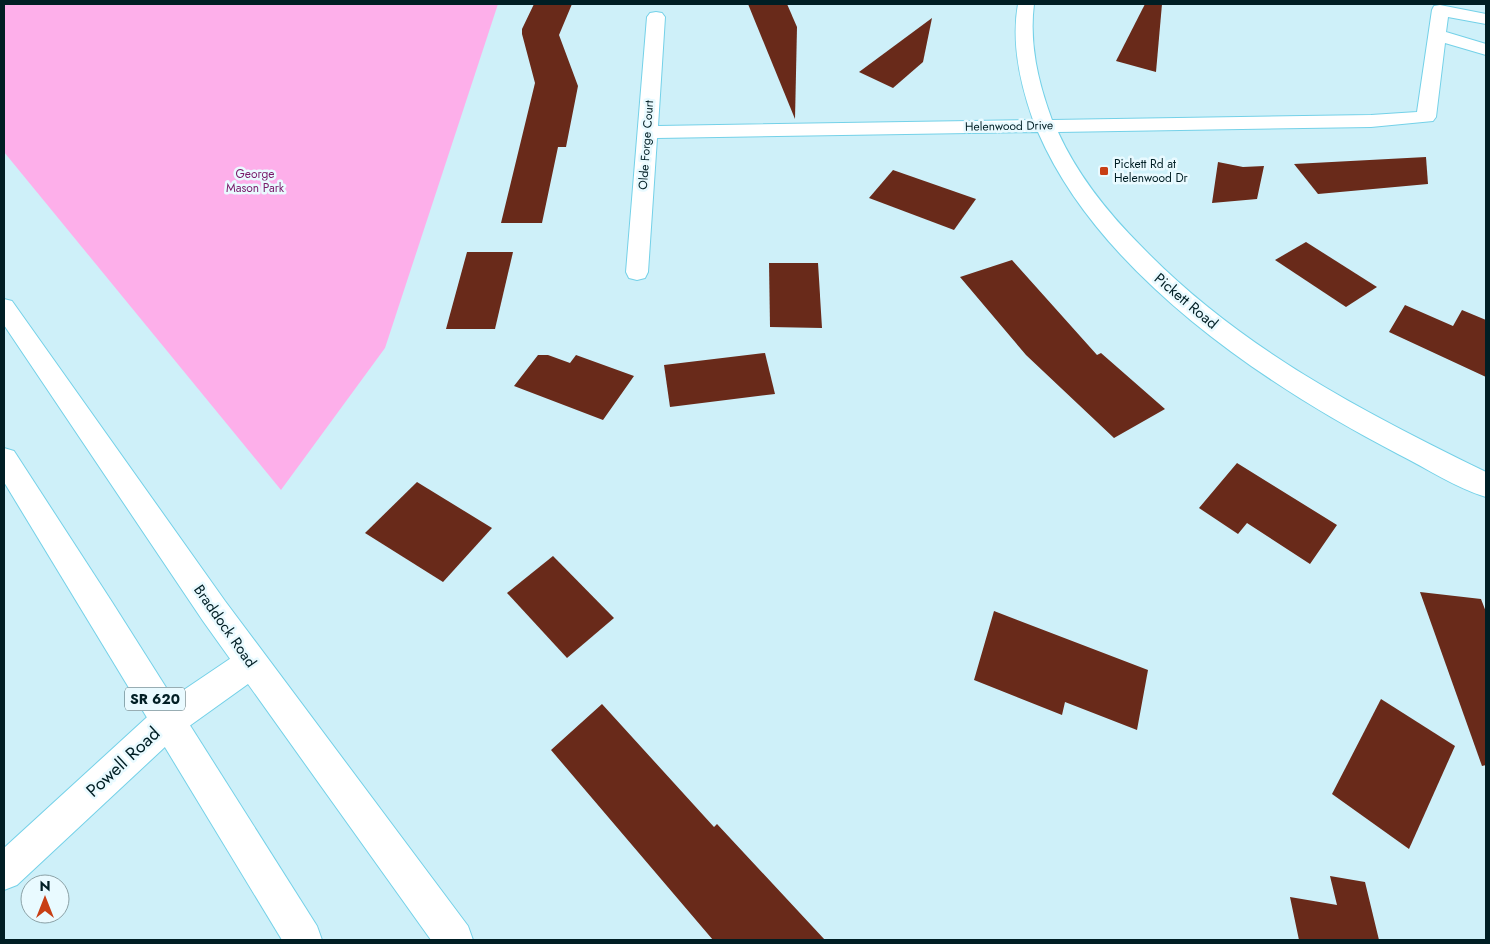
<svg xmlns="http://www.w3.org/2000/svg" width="1490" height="944" font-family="Jost,sans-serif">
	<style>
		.green { fill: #fdafea }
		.building { fill: #692a1a }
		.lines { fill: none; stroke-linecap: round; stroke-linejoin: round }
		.minor-casing { stroke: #74d1e8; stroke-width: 2 }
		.major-casing { stroke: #74d1e8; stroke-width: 2 }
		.minor { fill: #fff; fill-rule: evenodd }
		.major { fill: #fff; fill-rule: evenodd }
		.poi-dot { fill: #c83f15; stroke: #e9faff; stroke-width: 2 }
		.labels { text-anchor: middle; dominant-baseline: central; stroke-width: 5; stroke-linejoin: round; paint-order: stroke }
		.far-street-label { font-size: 12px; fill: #001e24; stroke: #e9faff }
		.far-poi-label { font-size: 12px; fill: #001e24; stroke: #e9faff; text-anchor: start }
		.far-park-label { font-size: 12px; fill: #791969; stroke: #e9faff }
		.shield { fill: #e9faff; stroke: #466066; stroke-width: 1 }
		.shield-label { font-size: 14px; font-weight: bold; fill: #001e24 }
		.street-label { font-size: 15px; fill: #001e24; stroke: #e9faff }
		.near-street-label { font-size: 18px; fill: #001e24; stroke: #e9faff }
	</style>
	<rect width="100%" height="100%" fill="#cef0f9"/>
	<!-- green -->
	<path class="green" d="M4,4H498L385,348L281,490L4,152Z"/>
	<!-- building -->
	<g class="building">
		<path d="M534,4H572L559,35L578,86L566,147H558L542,223H501L535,83L522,34V29Z"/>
		<path d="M748,4H787L797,27L795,119Z"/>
		<path d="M1145,4H1162L1156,72L1116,61Z"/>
		<path d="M932,18L923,62L893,88L859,72Z"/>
		<path d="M1426,157L1428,184L1318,194L1294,164Z"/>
		<path d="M1218,162L1243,167L1264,166L1257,199L1212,203Z"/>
		<path d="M893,170L976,199L954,230L869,198Z"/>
		<path d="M1306,242L1377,287L1346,307L1275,260Z"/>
		<path d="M467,252H513L495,329H446Z"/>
		<path d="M1012,260L1097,355L1101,353L1165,409L1114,438L1026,355L960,277Z"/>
		<path d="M769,263H818L822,328L770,327Z"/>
		<path d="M1405,305L1453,326L1462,310L1486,320V377L1389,332Z"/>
		<path d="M765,353L775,394L670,407L664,365Z"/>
		<path d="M538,355H548L570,363L576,355L634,376L603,420L514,386Z"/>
		<path d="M1237,463L1337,525L1310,564L1247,523L1238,534L1199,508Z"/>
		<path d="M417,482L492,528L443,582L365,533Z"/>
		<path d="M553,556L614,618L567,658L507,593Z"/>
		<path d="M1420,592L1481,599L1486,612V765L1482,766Z"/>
		<path d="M994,611L1148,670L1137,730L1065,702L1062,715L974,680Z"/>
		<path d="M1381,699L1455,746L1409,849L1332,794Z"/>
		<path d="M602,704L714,827L717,824L825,940H713L551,750Z"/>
		<path d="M1330,876L1365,882L1379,940H1299L1290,897L1337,905Z"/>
	</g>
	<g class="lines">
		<defs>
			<g id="minor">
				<path d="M1018,4H1034C1029,44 1038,82 1052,120L1371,115L1417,112L1432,10L1434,6L1440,5L1486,14V24L1448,17L1446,32L1486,44V55L1445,43L1436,117L1433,121L1371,127L1058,132C1078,176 1108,213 1142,247C1241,349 1360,410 1486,472V497C1456,488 1426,468 1398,454C1265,385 1099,274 1038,132L657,138L648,272L645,278L637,280L629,278L626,272L647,17L650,13L656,12L662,13L665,17L658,126L1033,120C1020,83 1011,43 1018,4Z"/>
				<path d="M251,648L262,652L267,663L262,674L181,732L17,885L4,890V848L157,708L240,652Z"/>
			</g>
			<g id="major">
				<path d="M4,299L12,301L225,601L468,926L473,940H431L203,621L4,325Z"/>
				<path d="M4,448L14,451L112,602L317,926L322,940H282L4,482Z"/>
			</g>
		</defs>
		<!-- minor casing -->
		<use href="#minor" class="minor-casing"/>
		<!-- major casing -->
		<use href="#major" class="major-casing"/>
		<!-- minor -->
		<use href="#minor" class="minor"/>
		<!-- major -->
		<use href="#major" class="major"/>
	</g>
	<!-- markers -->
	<rect class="poi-dot" x="1099" y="166" width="10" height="10" rx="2.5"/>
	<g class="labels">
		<!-- far-street labels -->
		<g class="far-street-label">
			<text transform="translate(1009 126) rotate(-1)">Helenwood Drive</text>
			<text transform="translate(646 145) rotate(-86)">Olde Forge Court</text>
		</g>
		<!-- far-poi labels -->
		<g class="far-poi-label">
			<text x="1114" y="164">Pickett Rd at<tspan x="1114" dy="14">Helenwood Dr</tspan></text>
		</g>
		<!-- far-park labels -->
		<g class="far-park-label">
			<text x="255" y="174">George<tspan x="255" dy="14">Mason Park</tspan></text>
		</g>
		<!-- shield labels -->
		<rect class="shield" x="125" y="687.5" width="60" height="23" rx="4"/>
		<g class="shield-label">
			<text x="155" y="699">SR 620</text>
		</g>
		<!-- street labels -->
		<g class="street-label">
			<text transform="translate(1186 301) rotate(40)">Pickett Road</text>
			<text transform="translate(225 626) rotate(55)">Braddock Road</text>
		</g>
		<!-- near-street labels -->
		<g class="near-street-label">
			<text transform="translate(123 762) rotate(-43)">Powell Road</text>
		</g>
	</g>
	<!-- border -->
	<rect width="1490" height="944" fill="none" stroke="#001e24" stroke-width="10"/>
	<!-- north arrow -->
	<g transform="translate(45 899)"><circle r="24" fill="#e9faff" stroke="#8ca2a7"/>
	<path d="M0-4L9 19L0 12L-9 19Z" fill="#c83f15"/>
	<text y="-8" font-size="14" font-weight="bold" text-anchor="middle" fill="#001e24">N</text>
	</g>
</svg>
